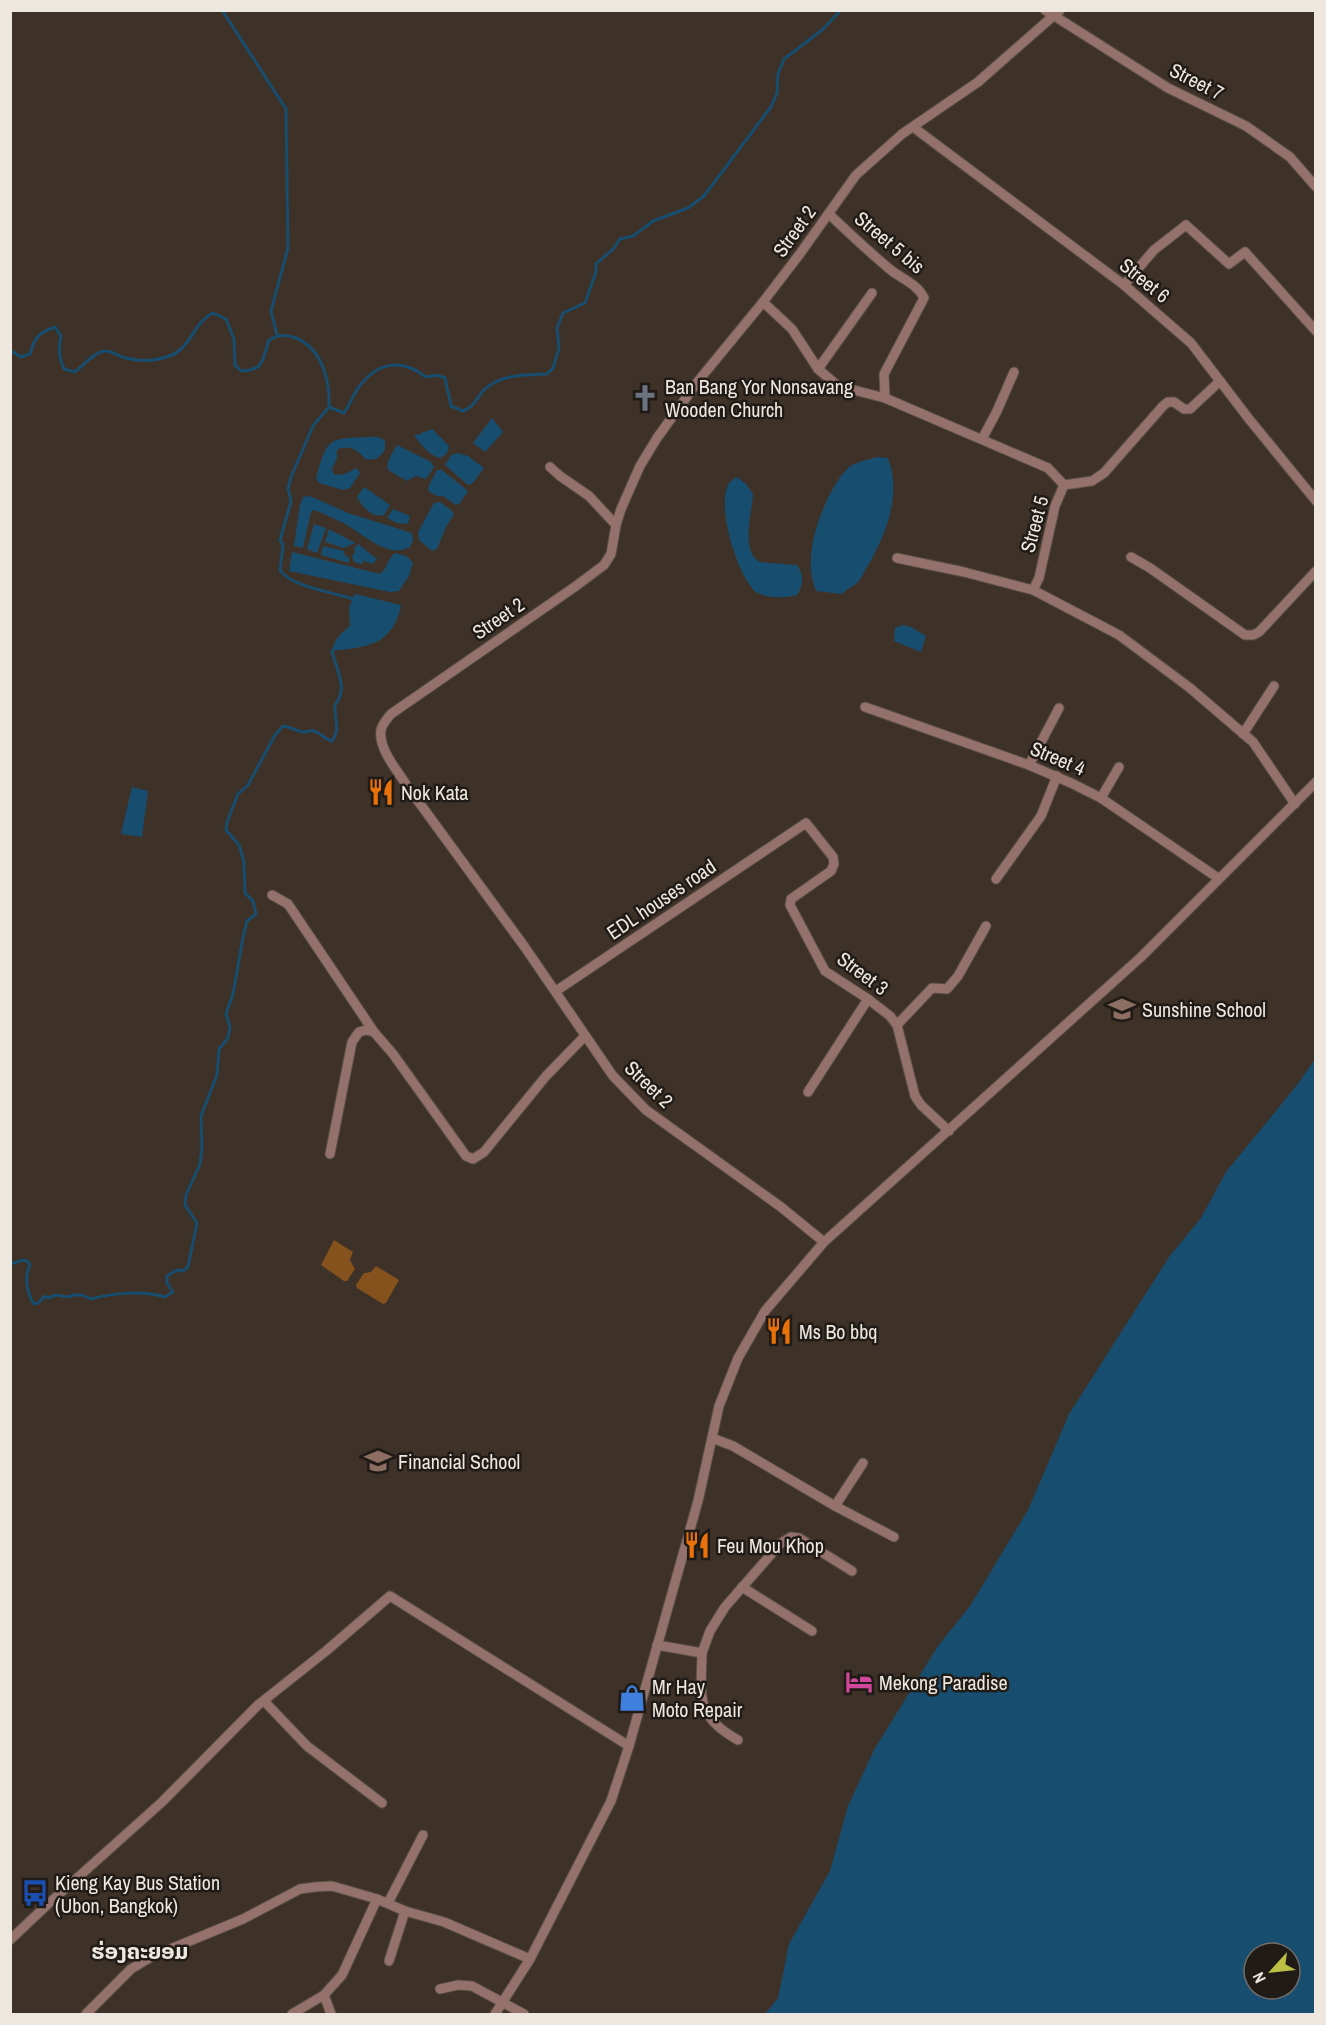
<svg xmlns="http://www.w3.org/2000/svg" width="1326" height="2025" font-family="'Archivo Narrow','Noto Sans Lao',sans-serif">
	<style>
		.green { fill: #85521d }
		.water { fill: #174d6f; fill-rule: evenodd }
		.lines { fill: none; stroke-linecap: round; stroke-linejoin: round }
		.stream { stroke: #174d6f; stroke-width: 3 }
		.minor-casing { stroke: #5a4f45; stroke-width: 11 }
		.minor { stroke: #94726b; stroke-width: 9 }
		.labels { text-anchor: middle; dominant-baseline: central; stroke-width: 5; stroke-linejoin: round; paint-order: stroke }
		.street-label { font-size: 20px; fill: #eee7e0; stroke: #201b16 }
		.poi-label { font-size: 20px; fill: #eee7e0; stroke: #201b16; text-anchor: start }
		.quarter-label { font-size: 22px; font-weight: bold; fill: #eee7e0; stroke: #201b16 }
	</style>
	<rect width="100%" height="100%" fill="#3e3228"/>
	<!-- green -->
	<g class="green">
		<path d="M334,1240L353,1252L350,1260L355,1269L347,1281H344L321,1265Z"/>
		<path d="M376,1266L399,1280L386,1303L383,1304L357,1288L356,1285L364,1273L371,1272Z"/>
	</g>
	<!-- water -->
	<g class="water">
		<path d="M492,418L503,432L485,452L473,443Z"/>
		<path d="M432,429L449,446C449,451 445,457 439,458C428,454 422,445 414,436Z"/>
		<path d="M367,437H377L385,440V450C379,458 375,461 365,459C359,450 347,444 337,450V458L332,469L334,474C344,477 349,471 357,468L360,473L350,488L343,490L319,483L316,478C320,467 323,443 337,440C346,437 357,438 367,437Z"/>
		<path d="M397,445L431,462L434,467L426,479L416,476L407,481L388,470C386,461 393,452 397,445Z"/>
		<path d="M458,453L468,456L484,468L473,483L468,485L445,465L451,455Z"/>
		<path d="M877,457L888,458C902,494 886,536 867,567C864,572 861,579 857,583C852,587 846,590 841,594L816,591C812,580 810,570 811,559C811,533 829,487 847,469C854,462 867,460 877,457Z"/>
		<path d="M437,470H442L468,491L460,503L456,505L443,496H437L428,491L429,485Z"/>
		<path d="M737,477L746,484L753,494C752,512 740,552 760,562L797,565C804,575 804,584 797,595C785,598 768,599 756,592C738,578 714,502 730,482C732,480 735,478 737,477Z"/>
		<path d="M364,487L390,505L384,515C372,518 362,507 357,497Z"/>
		<path d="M310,496L348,513L412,533L413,540L410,547C390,558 369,539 353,529C341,521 327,515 314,510L311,512L303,548L294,546L300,505L303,497Z"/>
		<path d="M440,502L452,511L454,514L446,527L437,549L432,551L419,540L418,532L434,503Z"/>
		<path d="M393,509L410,516L408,524L397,523L387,518Z"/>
		<path d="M314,524L326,528L317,553L307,549Z"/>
		<path d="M329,529L355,543L344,548L325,542Z"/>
		<path d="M358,544L377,559L373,564L364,561L361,564L354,562L352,557L355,552L354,548Z"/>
		<path d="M323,546L344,551L345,556L349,557V563L321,555Z"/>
		<path d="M292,552L380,574C388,568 387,559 395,553L406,556L413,562L409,576L399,591L390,592L289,571Z"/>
		<path d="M355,594L401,605C393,646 366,647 332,651C334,640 341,633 350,626L349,607Z"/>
		<path d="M902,625L911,627L926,636L921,652L894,641L895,628Z"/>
		<path d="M132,787L148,791L142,837L121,834Z"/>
		<path d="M1315,1059V2014H765L778,1998L789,1944L830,1871L848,1806L874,1750L938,1646L970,1606L1028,1510L1069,1414L1169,1257L1201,1218L1226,1172L1297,1085ZM1254,1953H1290V1989H1254Z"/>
	</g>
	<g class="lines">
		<!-- stream -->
		<g class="stream">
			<path d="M222,10L286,109L288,248L271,311L277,335"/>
			<path d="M10,350L21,357L30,354C35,337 38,333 55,327L61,336C58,349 59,357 64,369L75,372C82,366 96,351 105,351C110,350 117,355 122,357C140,362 154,362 172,355C191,347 194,322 213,313L226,319L234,339L235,365L241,371C265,370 262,360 269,340C277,335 286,334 296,338C322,349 330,380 329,407L344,413C350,404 354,393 361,384C380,361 403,359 426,377L437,375L445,378L451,406L463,411C475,406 475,400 483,391C499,374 525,375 547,374L553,368L559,348L557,328L563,313L585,303L596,272V264L614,248L620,239L633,236L653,221L688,208L704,196L771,107L777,93L778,74L784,59L822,30L841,10"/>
			<path d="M329,407L313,426L291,477L288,489L291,501L280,540L283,545L280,570C291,587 333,592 353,599"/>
			<path d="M10,1264L23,1260L27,1261L30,1265C24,1276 27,1294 34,1304L38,1303L45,1296L48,1298L56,1295L68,1297L74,1295H82L91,1299C113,1293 142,1290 165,1297L173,1292L167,1283V1276L177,1270L183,1271L188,1267L197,1223L185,1205L186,1195L200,1164L202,1148L201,1116L217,1075L219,1049L228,1038L230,1027L226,1014L233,994L243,937L247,921L256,914L253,901L245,893L244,862L239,845L226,830L227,822L238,794L248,785L275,735L283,726C291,727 296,731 303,732C307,732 310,730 314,731C321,733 324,739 332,741C341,729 334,718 335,705C349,688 336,670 332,651"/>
		</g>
		<defs>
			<g id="minor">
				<path d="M1045,10L1168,88L1246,126L1290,157L1316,187"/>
				<path d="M913,127L1124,285L1191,343L1249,419L1316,501"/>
				<path d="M829,214C850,234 870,253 892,271C903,279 918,285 924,298L884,374L885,398"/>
				<path d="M1124,285L1154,250L1186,225L1229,264L1245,252L1316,331"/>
				<path d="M763,302L792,329L818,369L838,386L885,398L1048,468L1064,485L1055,506L1039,578L1033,590L1119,635L1190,688L1253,742L1295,804"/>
				<path d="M818,369L872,293"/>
				<path d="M982,439L997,411L1014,372"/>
				<path d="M550,467L560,476L589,496L616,525"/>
				<path d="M1064,485L1092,481L1104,473L1163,406L1168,402H1174L1184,409H1190L1220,381"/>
				<path d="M1131,557L1150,568L1245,635H1253L1259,632L1316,571"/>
				<path d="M897,558L964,572L1033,590"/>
				<path d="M865,707L1029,765L1071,783L1101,798L1218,878"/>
				<path d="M1243,734L1274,686"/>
				<path d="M1029,765L1059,708"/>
				<path d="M1101,798L1119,767"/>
				<path d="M996,879L1041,816L1057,776"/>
				<path d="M272,895L288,904L374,1032"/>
				<path d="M556,991L806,823L833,857L834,864L831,871L791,899L790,905L825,971L868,999L890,1016L897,1025L915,1096L921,1105L949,1131"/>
				<path d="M897,1025L932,988L947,989L958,976L986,926"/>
				<path d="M808,1092L868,999"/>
				<path d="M330,1154L352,1042L359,1032L366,1030L374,1032L393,1054L466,1156L473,1159L484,1152L546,1076L585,1036"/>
				<path d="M824,1242L781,1207L646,1110L613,1076L524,946L407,786C398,771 378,749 381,730C382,724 387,719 391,714L576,586L604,565L611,554L616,525L621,509L640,466L657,438L699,380L763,302L799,255L856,175L902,134L978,82L1060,10"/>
				<path d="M712,1438L733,1446L835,1506L894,1537"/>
				<path d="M835,1506L863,1463"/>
				<path d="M742,1587L812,1631"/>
				<path d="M657,1645L702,1653L710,1631L725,1607L781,1543L791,1537L799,1538L852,1571"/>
				<path d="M702,1653C701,1698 695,1716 738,1740"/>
				<path d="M264,1701L307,1746L382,1803"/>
				<path d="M388,1903L423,1835"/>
				<path d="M10,1940L47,1905L162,1802L258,1705L326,1651L390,1596L629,1746"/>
				<path d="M389,1961L405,1911"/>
				<path d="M440,1989L458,1985L472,1986L524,2014"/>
				<path d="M324,1995L331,2014"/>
				<path d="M86,2014L131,1969L151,1957L243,1919L300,1889L315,1887L332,1886L377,1899L405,1911L444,1922L530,1959"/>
				<path d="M292,2014L324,1995L342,1975L377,1899"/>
				<path d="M495,2014L530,1959L611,1801L629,1746L698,1501L719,1406L738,1358L765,1311L824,1242L1141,957L1316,782"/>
			</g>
		</defs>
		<!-- minor casing -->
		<use href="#minor" class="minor-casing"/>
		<!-- minor -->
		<use href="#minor" class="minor"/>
	</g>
	<!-- icons -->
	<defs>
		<symbol id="church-bare" viewBox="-9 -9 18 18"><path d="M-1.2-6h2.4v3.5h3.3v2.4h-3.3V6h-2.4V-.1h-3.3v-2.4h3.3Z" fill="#6b7280" stroke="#201b16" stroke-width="2.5" paint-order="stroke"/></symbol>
		<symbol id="restaurant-bare" viewBox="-9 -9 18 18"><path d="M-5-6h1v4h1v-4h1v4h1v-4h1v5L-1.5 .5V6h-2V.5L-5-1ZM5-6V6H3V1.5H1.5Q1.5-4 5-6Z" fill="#e8710a" stroke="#201b16" stroke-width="2.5" paint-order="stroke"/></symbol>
		<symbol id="school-bare" viewBox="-9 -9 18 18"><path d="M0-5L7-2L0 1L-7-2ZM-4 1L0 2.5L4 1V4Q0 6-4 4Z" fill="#8d6e63" stroke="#201b16" stroke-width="2.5" paint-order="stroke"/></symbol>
		<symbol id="university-bare" viewBox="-9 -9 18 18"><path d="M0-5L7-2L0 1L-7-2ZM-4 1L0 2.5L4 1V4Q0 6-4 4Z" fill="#8d6e63" stroke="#201b16" stroke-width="2.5" paint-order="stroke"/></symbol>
		<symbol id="hotel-bare" viewBox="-9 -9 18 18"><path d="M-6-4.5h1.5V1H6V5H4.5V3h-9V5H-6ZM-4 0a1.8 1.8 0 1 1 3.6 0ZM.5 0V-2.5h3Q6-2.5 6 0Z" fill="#d1479c" stroke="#201b16" stroke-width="2.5" paint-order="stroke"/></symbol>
		<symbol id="shop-bare" viewBox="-9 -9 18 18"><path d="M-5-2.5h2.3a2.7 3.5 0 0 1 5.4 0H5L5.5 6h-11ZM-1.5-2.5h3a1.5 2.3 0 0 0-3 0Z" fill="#3f7fe0" stroke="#201b16" stroke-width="2.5" paint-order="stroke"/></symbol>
		<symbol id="bus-bare" viewBox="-9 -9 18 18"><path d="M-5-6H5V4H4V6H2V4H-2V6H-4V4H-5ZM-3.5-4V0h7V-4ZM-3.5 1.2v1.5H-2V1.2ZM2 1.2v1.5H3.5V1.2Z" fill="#1a4fb4" stroke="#201b16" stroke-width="2.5" paint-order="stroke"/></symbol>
	</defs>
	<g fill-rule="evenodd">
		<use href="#church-bare" x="626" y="379" width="38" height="38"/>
		<use href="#restaurant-bare" x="362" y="773" width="38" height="38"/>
		<use href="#school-bare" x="1103" y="990" width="38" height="38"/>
		<use href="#restaurant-bare" x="760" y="1312" width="38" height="38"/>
		<use href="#university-bare" x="359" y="1442" width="38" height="38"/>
		<use href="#restaurant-bare" x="678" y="1526" width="38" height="38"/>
		<use href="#hotel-bare" x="840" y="1663" width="38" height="38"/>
		<use href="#shop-bare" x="613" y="1679" width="38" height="38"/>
		<use href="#bus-bare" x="16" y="1874" width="38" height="38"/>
	</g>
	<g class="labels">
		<!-- street labels -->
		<g class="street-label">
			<text transform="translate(1197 81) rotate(27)">Street 7</text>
			<text transform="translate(794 231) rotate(-54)">Street 2</text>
			<text transform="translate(890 242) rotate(40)">Street 5 bis</text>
			<text transform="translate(1145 280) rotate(39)">Street 6</text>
			<text transform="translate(1034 524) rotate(-75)">Street 5</text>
			<text transform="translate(498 618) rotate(-34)">Street 2</text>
			<text transform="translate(1058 758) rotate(23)">Street 4</text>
			<text transform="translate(661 899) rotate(-34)">EDL houses road</text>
			<text transform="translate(863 973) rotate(37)">Street 3</text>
			<text transform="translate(649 1084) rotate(44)">Street 2</text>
		</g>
		<!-- poi labels -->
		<g class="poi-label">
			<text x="665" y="386">Ban Bang Yor Nonsavang<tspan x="665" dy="23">Wooden Church</tspan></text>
			<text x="401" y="792">Nok Kata</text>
			<text x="1142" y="1009">Sunshine School</text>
			<text x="799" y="1331">Ms Bo bbq</text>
			<text x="398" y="1461">Financial School</text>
			<text x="717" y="1545">Feu Mou Khop</text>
			<text x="879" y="1682">Mekong Paradise</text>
			<text x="652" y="1686">Mr Hay<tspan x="652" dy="23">Moto Repair</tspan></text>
			<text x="55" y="1882">Kieng Kay Bus Station<tspan x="55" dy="23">(Ubon, Bangkok)</tspan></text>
		</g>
		<!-- quarter labels -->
		<g class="quarter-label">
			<text x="140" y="1951">ຮ່ອງຄະຍອມ</text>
		</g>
	</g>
	<!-- border -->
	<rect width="1326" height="2025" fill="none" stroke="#eee7e0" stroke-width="24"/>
	<!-- north arrow -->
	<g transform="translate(1272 1971) rotate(243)"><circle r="28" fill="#201b16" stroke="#726d67" stroke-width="1.5"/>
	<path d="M0-4.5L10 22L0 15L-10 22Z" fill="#bcbf43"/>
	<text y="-9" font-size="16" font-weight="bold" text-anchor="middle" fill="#eee7e0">N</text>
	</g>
</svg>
